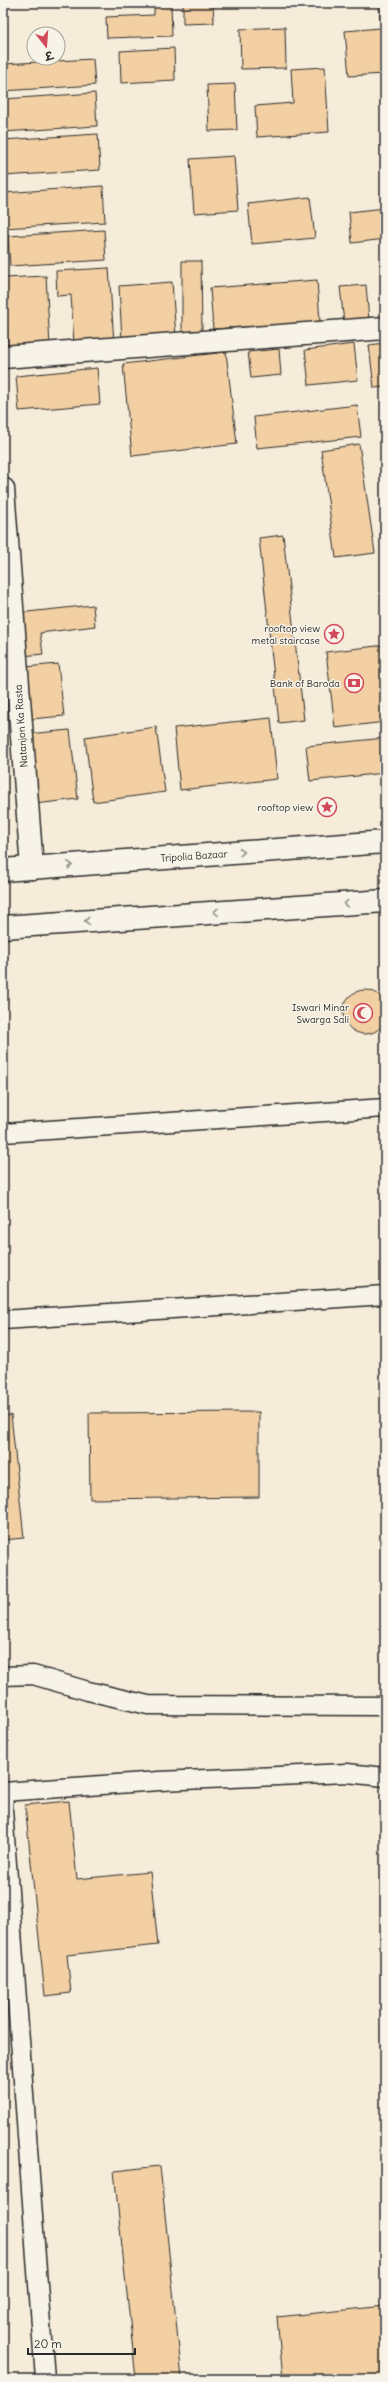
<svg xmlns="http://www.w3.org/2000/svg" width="388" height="2382" font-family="Delius,'Playpen Sans Deva',sans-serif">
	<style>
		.building { fill: #f2d0a3; stroke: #2b2b2b }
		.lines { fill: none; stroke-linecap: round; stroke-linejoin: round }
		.service-casing { stroke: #2b2b2b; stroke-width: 21 }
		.minor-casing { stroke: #2b2b2b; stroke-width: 25 }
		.primary-casing { stroke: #2b2b2b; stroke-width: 25 }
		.service { stroke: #f7f3e8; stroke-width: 18 }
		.minor { stroke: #f7f3e8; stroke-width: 22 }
		.primary { stroke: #f7f3e8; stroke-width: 22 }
		.oneway { stroke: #918f8a }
		.labels { text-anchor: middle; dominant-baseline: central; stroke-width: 3; stroke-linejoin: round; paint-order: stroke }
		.poi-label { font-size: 10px; fill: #2b2b2b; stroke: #f7f3e8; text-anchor: end }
		.street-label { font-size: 10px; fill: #2b2b2b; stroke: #f7f3e8 }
	</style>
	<rect width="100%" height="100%" fill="#f6ecda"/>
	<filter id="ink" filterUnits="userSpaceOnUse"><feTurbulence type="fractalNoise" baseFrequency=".025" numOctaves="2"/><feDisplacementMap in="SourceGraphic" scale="8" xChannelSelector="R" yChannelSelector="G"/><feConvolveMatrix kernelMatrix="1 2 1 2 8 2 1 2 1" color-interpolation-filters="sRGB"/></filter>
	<g filter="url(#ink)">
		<!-- building -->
		<g class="building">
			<path d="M154,3H171L172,36L107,38L106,17L154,15Z"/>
			<path d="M183,3H213L214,23L183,24Z"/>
			<path d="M379,3H385V19H380Z"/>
			<path d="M285,27L286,68L241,69L240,29Z"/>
			<path d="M381,28L384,74L349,76L345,31Z"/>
			<path d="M174,48L175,80L121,83L120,51Z"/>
			<path d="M93,59L95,85L3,91V64Z"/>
			<path d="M325,67L329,132L257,137L255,106L293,103L291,69Z"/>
			<path d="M235,84L237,130L209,131L207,85Z"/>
			<path d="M95,93L97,126L3,132V99Z"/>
			<path d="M98,134L100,170L3,176V140Z"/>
			<path d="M234,156L238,210L194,213L190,159Z"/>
			<path d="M103,186L105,222L3,228V193Z"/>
			<path d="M310,197L315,238L252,244L248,204Z"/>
			<path d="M385,208V239L352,243L349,212Z"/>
			<path d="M104,230L106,260L10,266L8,236Z"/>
			<path d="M182,261H201L202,333H182Z"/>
			<path d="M109,268L114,343L74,345L71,295L57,296L56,271Z"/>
			<path d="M46,276L50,346L8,348L4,278Z"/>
			<path d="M317,280L320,322L213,329L210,288Z"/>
			<path d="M172,282L176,337L122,340L119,286Z"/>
			<path d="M366,285L369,320L344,323L340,287Z"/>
			<path d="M385,343V387L374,388L369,345Z"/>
			<path d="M354,344L358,380L309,385L305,350Z"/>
			<path d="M279,349L281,375L251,378L248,352Z"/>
			<path d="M226,352L237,444L132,456L123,364Z"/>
			<path d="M97,368L100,404L19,411L16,376Z"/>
			<path d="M357,405L361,437L257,448L254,417Z"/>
			<path d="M359,444L375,553L336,558L321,450Z"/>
			<path d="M283,535L304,720L279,723L259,538Z"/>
			<path d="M93,605L95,626L40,633L43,654L22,656L18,613Z"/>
			<path d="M385,645V722L335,728L326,652Z"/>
			<path d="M58,664L64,716L31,719L25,667Z"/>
			<path d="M271,718L277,779L180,790L174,728Z"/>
			<path d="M156,727L165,792L93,802L85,737Z"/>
			<path d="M70,730L78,799L35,804L28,734Z"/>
			<path d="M385,738V773L310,781L306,746Z"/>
			<circle cx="365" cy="1012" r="22"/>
			<path d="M259,1412V1497L90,1499L89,1413Z"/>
			<path d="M11,1415L24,1538L3,1540V1416Z"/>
			<path d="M69,1801L77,1879L150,1872L158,1945L67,1955L71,1993L45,1996L25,1805Z"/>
			<path d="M160,2166L182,2379H136L114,2171Z"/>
			<path d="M385,2306V2379H283L277,2317Z"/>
		</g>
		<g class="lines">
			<defs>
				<g id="service">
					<path d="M3,1133L385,1108"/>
					<path d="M3,1320L385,1295"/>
					<path d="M3,1676L33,1675L88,1691L148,1705L385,1706"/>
					<path d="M3,1792L159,1781L347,1773L385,1777"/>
					<path d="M4,1792L3,1810L45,2379"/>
				</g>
				<g id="minor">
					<path d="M3,357L385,328"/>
					<path d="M3,489L32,868"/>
				</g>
				<g id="primary">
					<path d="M3,870L385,842"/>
					<path d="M3,927L385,901"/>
				</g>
			</defs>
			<!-- service casing -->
			<use href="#service" class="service-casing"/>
			<!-- minor casing -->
			<use href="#minor" class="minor-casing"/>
			<!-- primary casing -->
			<use href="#primary" class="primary-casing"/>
			<!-- service -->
			<use href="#service" class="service"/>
			<!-- minor -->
			<use href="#minor" class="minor"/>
			<!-- primary -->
			<use href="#primary" class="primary"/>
		</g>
		<!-- one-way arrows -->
		<defs><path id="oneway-chevron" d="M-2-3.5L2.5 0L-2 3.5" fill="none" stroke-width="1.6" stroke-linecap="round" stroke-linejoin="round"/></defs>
		<g class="oneway">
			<use href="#oneway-chevron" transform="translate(242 852) rotate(-4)"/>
			<use href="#oneway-chevron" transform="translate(70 865) rotate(-4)"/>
			<use href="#oneway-chevron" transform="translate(346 904) rotate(176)"/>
			<use href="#oneway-chevron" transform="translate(216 912) rotate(176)"/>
			<use href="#oneway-chevron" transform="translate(87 921) rotate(176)"/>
		</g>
	</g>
	<!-- icons -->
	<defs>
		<symbol id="sight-ring" viewBox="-11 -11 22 22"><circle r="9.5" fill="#f7f3e8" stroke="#d1495b" stroke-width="1.5"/><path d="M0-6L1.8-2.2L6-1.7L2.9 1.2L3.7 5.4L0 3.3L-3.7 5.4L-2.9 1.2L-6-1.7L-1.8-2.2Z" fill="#d1495b"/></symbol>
		<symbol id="bank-ring" viewBox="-11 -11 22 22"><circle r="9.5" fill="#f7f3e8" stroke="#d1495b" stroke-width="1.5"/><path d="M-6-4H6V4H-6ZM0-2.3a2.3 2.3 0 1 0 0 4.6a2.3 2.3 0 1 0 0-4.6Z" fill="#d1495b"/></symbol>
		<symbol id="mosque-ring" viewBox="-11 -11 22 22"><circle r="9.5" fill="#f7f3e8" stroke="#d1495b" stroke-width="1.5"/><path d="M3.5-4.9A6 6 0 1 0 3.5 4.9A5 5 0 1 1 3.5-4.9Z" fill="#d1495b"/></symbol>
	</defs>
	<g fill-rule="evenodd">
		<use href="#sight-ring" x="323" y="623" width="22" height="22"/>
		<use href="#bank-ring" x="343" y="672" width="22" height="22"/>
		<use href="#sight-ring" x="316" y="796" width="22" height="22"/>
		<use href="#mosque-ring" x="352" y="1002" width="22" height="22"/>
	</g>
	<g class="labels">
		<!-- poi labels -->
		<g class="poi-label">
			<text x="320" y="628">rooftop view<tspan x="320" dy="12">metal staircase</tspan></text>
			<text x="340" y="683">Bank of Baroda</text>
			<text x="313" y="807">rooftop view</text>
			<text x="349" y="1007">Iswari Minar<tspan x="349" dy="12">Swarga Sali</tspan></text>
		</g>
		<!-- street labels -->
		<g class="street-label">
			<text transform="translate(21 726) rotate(-94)">Natanjon Ka Rasta</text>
			<text transform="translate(194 856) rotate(-4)">Tripolia Bazaar</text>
		</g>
	</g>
	<!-- margin -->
	<rect width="388" height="2382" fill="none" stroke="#f7f3e8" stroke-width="16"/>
	<rect x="8" y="8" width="372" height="2366" fill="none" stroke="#2b2b2b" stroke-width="1.5" filter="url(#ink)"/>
	<!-- north arrow -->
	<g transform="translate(46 46) rotate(163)"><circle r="19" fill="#f7f3e8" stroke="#a5a39c"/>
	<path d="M0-3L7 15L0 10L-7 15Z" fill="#d1495b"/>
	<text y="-6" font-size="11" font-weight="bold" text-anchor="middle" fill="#2b2b2b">उ</text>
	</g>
	<!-- scale -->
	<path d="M28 2348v6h107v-6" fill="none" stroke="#2b2b2b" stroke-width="2"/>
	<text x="34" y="2348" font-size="12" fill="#2b2b2b" stroke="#f7f3e8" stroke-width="3" paint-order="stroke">20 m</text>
</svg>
